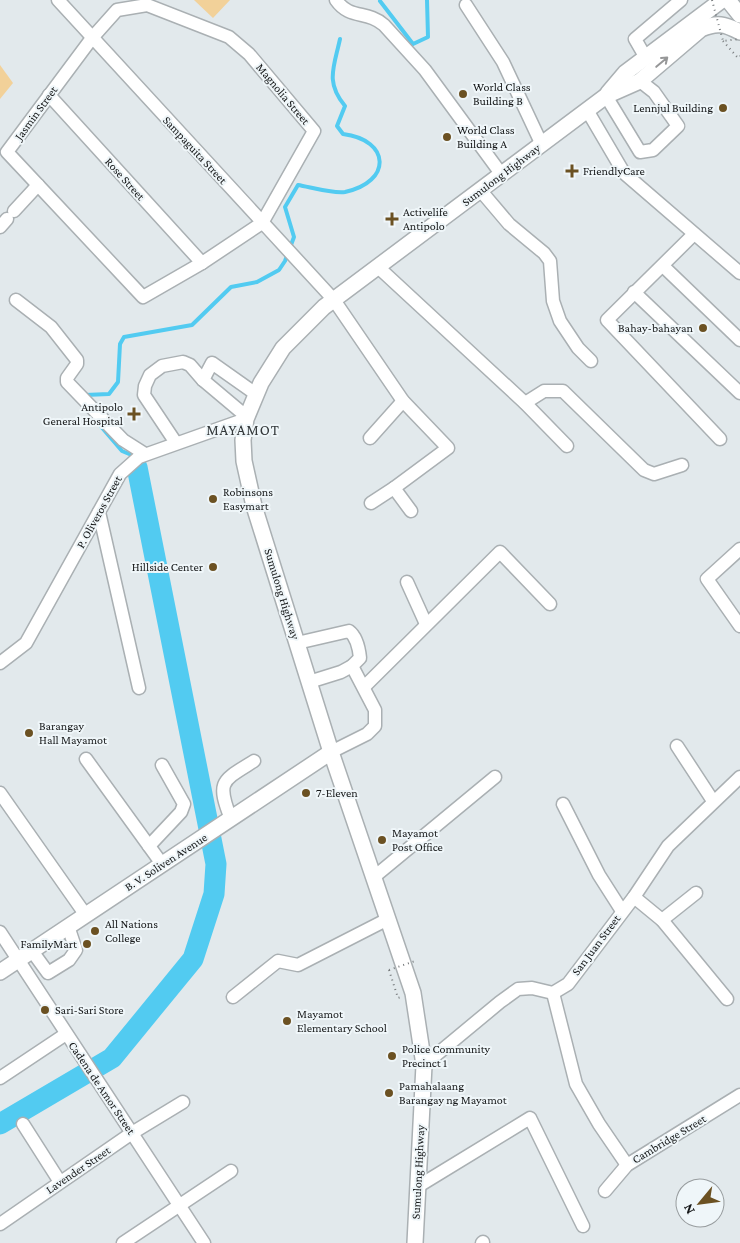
<svg xmlns="http://www.w3.org/2000/svg" width="740" height="1243" font-family="'Crimson Pro',serif">
	<style>
		.green { fill: #f2d199 }
		.lines { fill: none; stroke-linecap: round; stroke-linejoin: round }
		.stream { stroke: #52cbf1; stroke-width: 4 }
		.river { stroke: #52cbf1; stroke-width: 21 }
		.minor-casing { stroke: #aab0b3; stroke-width: 15 }
		.major-casing { stroke: #aab0b3; stroke-width: 18 }
		.path { stroke: #777b7d; stroke-width: 2; stroke-dasharray: 1 4; stroke-linecap: butt }
		.minor { stroke: #fff; stroke-width: 12 }
		.major { stroke: #fff; stroke-width: 15 }
		.path-bridge { stroke: #777b7d; stroke-width: 2; stroke-dasharray: 1 4; stroke-linecap: butt }
		.oneway { stroke: #969798 }
		.poi-dot { fill: #6b5122; stroke: #eff6f9; stroke-width: 2 }
		.labels { text-anchor: middle; dominant-baseline: central; stroke-width: 4; stroke-linejoin: round; paint-order: stroke }
		.poi-label { font-size: 12px; fill: #161819; stroke: #eff6f9; text-anchor: start }
		.street-label { font-size: 12px; fill: #161819; stroke: #eff6f9 }
		.quarter-label { font-size: 15px; letter-spacing: 1px; fill: #34393b; stroke: #eff6f9 }
	</style>
	<rect width="100%" height="100%" fill="#e2e9ec"/>
	<!-- green -->
	<g class="green">
		<path d="M194,0H230L213,18Z"/>
		<path d="M0,65L13,83L0,99Z"/>
	</g>
	<g class="lines">
		<!-- stream -->
		<g class="stream">
			<path d="M380,1L413,44L428,37L427,0"/>
			<path d="M85,395L109,394L118,382L120,344L124,337L192,325L231,287L257,282L279,270L285,261L294,237L285,207L298,185C310,187 334,194 345,192C392,182 391,140 343,134L337,126L345,106C325,82 334,67 340,39"/>
			<path d="M92,416L122,451L134,456"/>
		</g>
		<!-- river -->
		<path class="river" d="M0,1124L112,1058L193,959L214,894L216,864L137,467"/>
		<defs>
			<g id="minor">
				<path d="M58,0L334,300L403,401L448,448L394,488L411,511"/>
				<path d="M336,0C350,20 367,10 384,25L425,70L502,175"/>
				<path d="M147,5L229,37L249,54L314,131L262,223L202,263L143,297L7,152L92,38L117,10Z"/>
				<path d="M466,5L503,62L542,145"/>
				<path d="M646,58L635,39L681,0"/>
				<path d="M49,95L202,263"/>
				<path d="M606,96L640,152L653,150L678,126L654,92L640,81"/>
				<path d="M587,110L624,173L740,273"/>
				<path d="M481,191L509,224L544,253L550,261L553,301L560,321L578,348L591,361"/>
				<path d="M14,211L38,185"/>
				<path d="M0,227L7,219"/>
				<path d="M694,234L607,320L720,439"/>
				<path d="M663,266L740,340"/>
				<path d="M378,267L525,403L567,446"/>
				<path d="M634,292L740,393"/>
				<path d="M16,300L51,327L77,360V364L67,378V382L123,440L145,454"/>
				<path d="M203,380L212,363L256,394"/>
				<path d="M525,403L544,391H563L644,470L654,474L682,465"/>
				<path d="M370,438L403,401"/>
				<path d="M176,443L144,395L145,386L150,375L162,366L183,362L190,365L203,380L247,417"/>
				<path d="M371,503L394,488"/>
				<path d="M99,512L139,688"/>
				<path d="M740,549L707,579L740,626"/>
				<path d="M407,582L426,624"/>
				<path d="M297,643L349,631C357,637 359,648 360,658L352,666L341,672L309,682"/>
				<path d="M0,663L26,643L120,474L139,457L246,419"/>
				<path d="M365,686L500,552L550,604"/>
				<path d="M677,746L713,801"/>
				<path d="M331,752L367,734L375,726V710L352,666"/>
				<path d="M86,759L162,864"/>
				<path d="M0,793L85,914"/>
				<path d="M563,804L599,875L622,911"/>
				<path d="M231,819C216,781 222,781 254,761"/>
				<path d="M149,846L181,812L184,804L162,765"/>
				<path d="M374,877L495,777"/>
				<path d="M634,897L662,920L727,999"/>
				<path d="M662,920L696,893"/>
				<path d="M0,932L204,1243"/>
				<path d="M32,951L48,973L69,960L76,950L68,926"/>
				<path d="M553,993L576,1084L599,1124L627,1165"/>
				<path d="M233,997L278,961L298,965L388,919"/>
				<path d="M424,1065L500,1002L518,989L532,988L553,993L568,984L634,897L668,846L740,777"/>
				<path d="M0,1078L66,1034"/>
				<path d="M23,1124L60,1182"/>
				<path d="M417,1187L530,1118L583,1226"/>
				<path d="M605,1191L627,1165L740,1095"/>
				<path d="M0,1224L132,1133L183,1102"/>
				<path d="M123,1243L231,1171"/>
				<path d="M482,1243L483,1242"/>
			</g>
			<g id="major">
				<path d="M728,0L740,15"/>
				<path d="M608,93L625,73L722,0"/>
				<path d="M0,972L331,752"/>
				<path d="M415,1243L424,1065L413,993L331,752L254,506L244,461L243,440L246,419L261,383L283,348L324,307L606,96L640,81L701,29C717,22 725,24 740,32"/>
			</g>
		</defs>
		<!-- minor casing -->
		<use href="#minor" class="minor-casing"/>
		<!-- major casing -->
		<use href="#major" class="major-casing"/>
		<!-- path -->
		<g class="path">
			<path d="M723,41L738,58L740,56"/>
			<path d="M389,970L398,998L401,997"/>
		</g>
		<!-- minor -->
		<use href="#minor" class="minor"/>
		<!-- major -->
		<use href="#major" class="major"/>
		<!-- path-bridge -->
		<g class="path-bridge">
			<path d="M712,0L723,41L740,39"/>
			<path d="M389,970L415,961"/>
		</g>
	</g>
	<!-- one-way arrows -->
	<defs><path id="oneway-shaft" d="M-6 0H5M1.5-3L5.5 0L1.5 3" fill="none" stroke-width="1.6" stroke-linecap="round" stroke-linejoin="round" transform="scale(1.25)"/></defs>
	<use class="oneway" href="#oneway-shaft" transform="translate(662 62) rotate(-40)"/>
	<!-- markers -->
	<g class="poi-dot">
		<circle cx="463" cy="94" r="5"/>
		<circle cx="723" cy="108" r="5"/>
		<circle cx="447" cy="137" r="5"/>
		<path d="M569.5 163.5h5v5h5v5h-5v5h-5v-5h-5v-5h5z"/>
		<path d="M389.5 211.5h5v5h5v5h-5v5h-5v-5h-5v-5h5z"/>
		<circle cx="703" cy="328" r="5"/>
		<path d="M131.5 406.5h5v5h5v5h-5v5h-5v-5h-5v-5h5z"/>
		<circle cx="213" cy="499" r="5"/>
		<circle cx="213" cy="567" r="5"/>
		<circle cx="29" cy="733" r="5"/>
		<circle cx="306" cy="793" r="5"/>
		<circle cx="382" cy="840" r="5"/>
		<circle cx="95" cy="931" r="5"/>
		<circle cx="87" cy="944" r="5"/>
		<circle cx="45" cy="1010" r="5"/>
		<circle cx="287" cy="1021" r="5"/>
		<circle cx="392" cy="1056" r="5"/>
		<circle cx="389" cy="1093" r="5"/>
	</g>
	<g class="labels">
		<!-- poi labels -->
		<g class="poi-label">
			<text x="473" y="87">World Class<tspan x="473" dy="14">Building B</tspan></text>
			<text x="713" y="108" text-anchor="end">Lennjul Building</text>
			<text x="457" y="130">World Class<tspan x="457" dy="14">Building A</tspan></text>
			<text x="583" y="171">FriendlyCare</text>
			<text x="403" y="212">Activelife<tspan x="403" dy="14">Antipolo</tspan></text>
			<text x="693" y="328" text-anchor="end">Bahay-bahayan</text>
			<text x="123" y="407" text-anchor="end">Antipolo<tspan x="123" dy="14">General Hospital</tspan></text>
			<text x="223" y="492">Robinsons<tspan x="223" dy="14">Easymart</tspan></text>
			<text x="203" y="567" text-anchor="end">Hillside Center</text>
			<text x="39" y="726">Barangay<tspan x="39" dy="14">Hall Mayamot</tspan></text>
			<text x="316" y="793">7-Eleven</text>
			<text x="392" y="833">Mayamot<tspan x="392" dy="14">Post Office</tspan></text>
			<text x="105" y="924">All Nations<tspan x="105" dy="14">College</tspan></text>
			<text x="77" y="944" text-anchor="end">FamilyMart</text>
			<text x="55" y="1010">Sari-Sari Store</text>
			<text x="297" y="1014">Mayamot<tspan x="297" dy="14">Elementary School</tspan></text>
			<text x="402" y="1049">Police Community<tspan x="402" dy="14">Precinct 1</tspan></text>
			<text x="399" y="1086">Pamahalaang<tspan x="399" dy="14">Barangay ng Mayamot</tspan></text>
		</g>
		<!-- street labels -->
		<g class="street-label">
			<text transform="translate(283 94) rotate(50)">Magnolia Street</text>
			<text transform="translate(36 113) rotate(-54)">Jasmin Street</text>
			<text transform="translate(195 150) rotate(47)">Sampaguita Street</text>
			<text transform="translate(501 175) rotate(-37)">Sumulong Highway</text>
			<text transform="translate(125 179) rotate(48)">Rose Street</text>
			<text transform="translate(99 512) rotate(-61)">P. Oliveros Street</text>
			<text transform="translate(282 594) rotate(73)">Sumulong Highway</text>
			<text transform="translate(166 862) rotate(-33)">B. V. Soliven Avenue</text>
			<text transform="translate(596 945) rotate(-53)">San Juan Street</text>
			<text transform="translate(102 1088) rotate(56)">Cadena de Amor Street</text>
			<text transform="translate(669 1139) rotate(-31)">Cambridge Street</text>
			<text transform="translate(78 1170) rotate(-34)">Lavender Street</text>
			<text transform="translate(418 1172) rotate(-87)">Sumulong Highway</text>
		</g>
		<!-- quarter labels -->
		<g class="quarter-label">
			<text x="243" y="430">MAYAMOT</text>
		</g>
	</g>
	<!-- north arrow -->
	<g transform="translate(700 1203) rotate(241)"><circle r="24" fill="#eff6f9" stroke="#989d9f"/>
	<path d="M0-4L9 19L0 12L-9 19Z" fill="#6b5122"/>
	<text y="-8" font-size="14" font-weight="bold" text-anchor="middle" fill="#161819">N</text>
	</g>
</svg>
